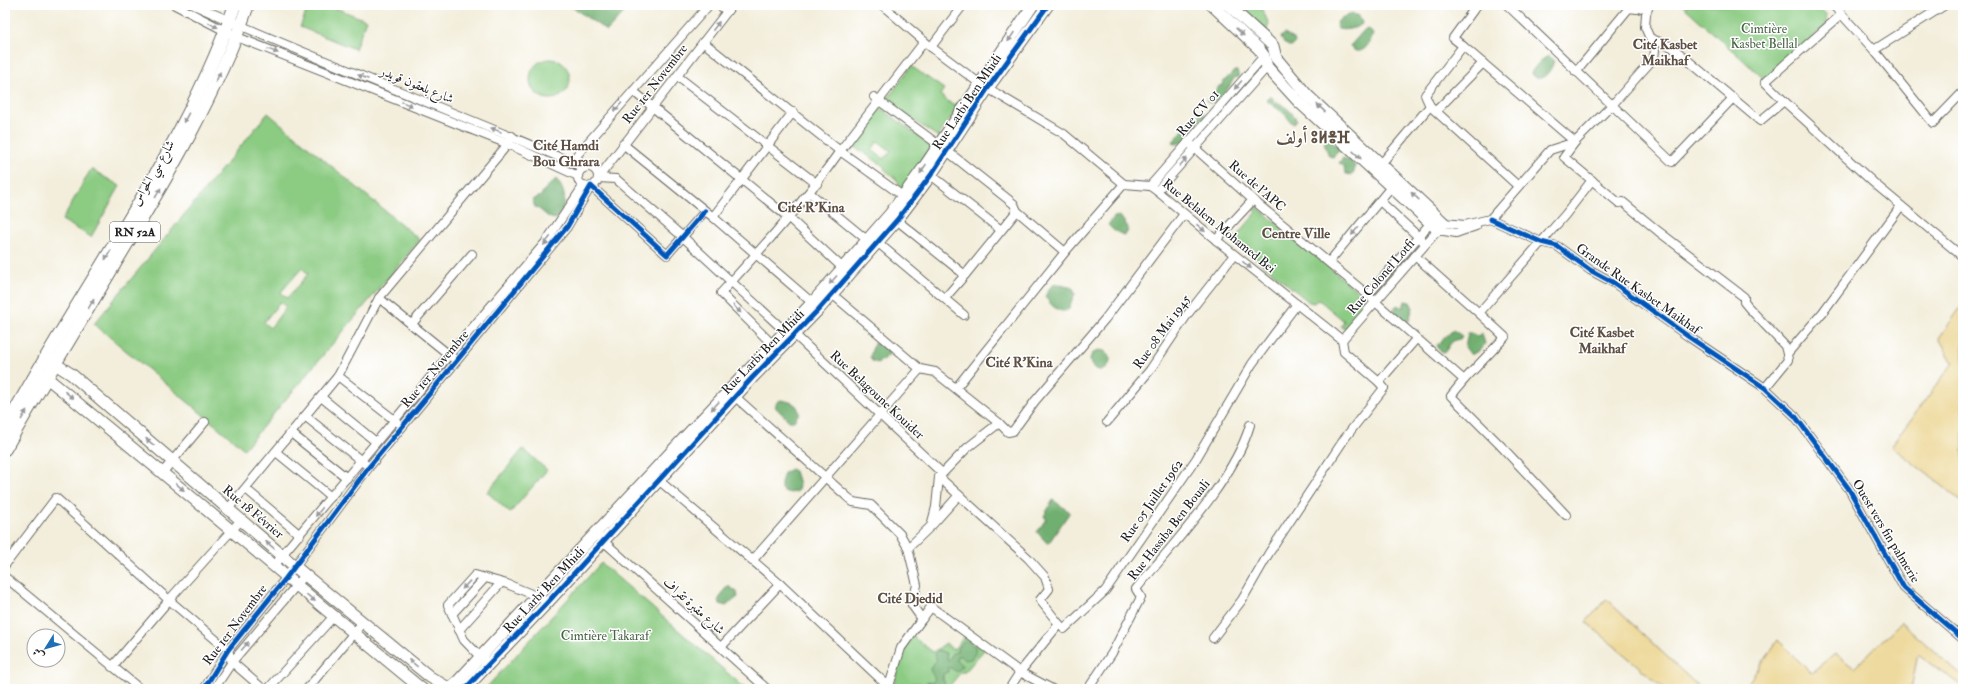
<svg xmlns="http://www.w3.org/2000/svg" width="1968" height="694" font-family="'IM FELL Double Pica',Amiri,'Noto Sans Tifinagh',serif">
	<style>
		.green { fill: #8bcb82; stroke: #54744f; fill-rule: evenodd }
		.forest { fill: #70af70; stroke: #466646 }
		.sand { fill: #eeda9e; stroke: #857b5d }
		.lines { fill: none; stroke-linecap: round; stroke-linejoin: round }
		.street-casing { stroke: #67665f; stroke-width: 10 }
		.secondary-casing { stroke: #67665f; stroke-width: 13 }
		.primary-casing { stroke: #67665f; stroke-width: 14 }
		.street { stroke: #fff; stroke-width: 8 }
		.secondary { stroke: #fff; stroke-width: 11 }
		.primary { stroke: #fff; stroke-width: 12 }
		.cycleway-casing { stroke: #fff; stroke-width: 8 }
		.cycleway { stroke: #0057b8; stroke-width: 5 }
		.oneway { fill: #999 }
		.labels { text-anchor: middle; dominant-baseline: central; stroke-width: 3; stroke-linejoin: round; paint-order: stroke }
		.shield { fill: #fff; stroke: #606060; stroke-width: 1 }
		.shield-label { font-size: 12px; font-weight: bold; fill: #1c1c1c }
		.park-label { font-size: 13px; fill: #486245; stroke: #fff }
		.street-label { font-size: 13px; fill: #1c1c1c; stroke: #fff }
		.neighbourhood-label { font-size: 14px; font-weight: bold; fill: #5e4f43; stroke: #fff }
		.district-label { font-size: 17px; font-weight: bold; fill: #5e4f43; stroke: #fff }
	</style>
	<rect width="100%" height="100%" fill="#fff"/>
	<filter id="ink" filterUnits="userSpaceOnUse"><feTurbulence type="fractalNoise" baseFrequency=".025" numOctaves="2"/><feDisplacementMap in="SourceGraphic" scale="8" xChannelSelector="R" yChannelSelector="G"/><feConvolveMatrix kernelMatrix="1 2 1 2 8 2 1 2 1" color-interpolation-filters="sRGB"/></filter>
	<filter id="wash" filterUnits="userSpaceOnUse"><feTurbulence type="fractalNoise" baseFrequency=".012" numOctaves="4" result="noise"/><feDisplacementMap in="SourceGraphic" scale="16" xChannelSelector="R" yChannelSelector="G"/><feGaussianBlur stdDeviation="0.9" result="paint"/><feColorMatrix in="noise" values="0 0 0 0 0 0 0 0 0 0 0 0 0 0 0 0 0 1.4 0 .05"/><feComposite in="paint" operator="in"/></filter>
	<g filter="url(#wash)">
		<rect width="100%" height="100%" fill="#f3eedb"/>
		<!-- green -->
		<g class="green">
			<path d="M309,5H328L366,20L355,49L300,27Z"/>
			<path d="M1236,5H1264L1262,9L1269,24L1266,32Z"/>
			<path d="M1682,5H1816L1826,14L1827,24L1769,76L1763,78Z"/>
			<circle cx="550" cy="79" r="20"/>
			<path d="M911,66L944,89L940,95L954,106L959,100L960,104L938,137L886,101Z"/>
			<path d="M881,108L929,144L931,149L906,185L902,188L896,179L884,169L885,167L855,147L851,151L848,149ZM878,141L891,151L884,159L872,150Z"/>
			<path d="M268,113L420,240L244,449L94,324ZM302,268L308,274L287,298L281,292ZM280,302L286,307L270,328L264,322Z"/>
			<path d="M91,169L120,186L91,237L62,220Z"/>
			<path d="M1256,206L1369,301L1370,303L1348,328L1343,329L1341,325L1344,321L1319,300L1314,303L1309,302L1229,237L1231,235L1235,238L1257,212L1254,209Z"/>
			<path d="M523,449L547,470L510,513L487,492Z"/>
			<path d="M601,563L746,689L486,688Z"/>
			<path d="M966,635L984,650L965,672H961L947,689H942L944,687L943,674L949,667L953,668L962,666L956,659L957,656H961L967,660L957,652L949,660L934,654L937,660L931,666L935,679L933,682L927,683L926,689L919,688L920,683H912L913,689H892L905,646L913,637L933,652L946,643L953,650Z"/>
		</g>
		<!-- forest -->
		<g class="forest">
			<path d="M569,5H631L607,31Z"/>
			<path d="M1352,14C1358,15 1361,17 1362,24C1357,28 1345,31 1338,29L1336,23L1341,18Z"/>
			<path d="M1369,29L1373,34C1370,45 1361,58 1350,47C1352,43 1360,35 1363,31Z"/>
			<path d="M1284,34L1294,39L1295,42L1292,47C1287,46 1282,42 1281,37Z"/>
			<path d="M1549,56L1554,61C1551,71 1542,85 1531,74C1533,68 1542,58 1549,56Z"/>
			<path d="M1234,71H1237L1239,77L1234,78C1230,87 1219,103 1209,103L1207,101C1210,93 1216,93 1219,86L1223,85L1224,81Z"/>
			<path d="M1269,96L1273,98V101C1283,104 1292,111 1297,120L1294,123L1291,122L1285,114L1267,101V98Z"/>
			<path d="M1203,112L1205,118L1200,119C1197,129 1185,144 1175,144L1173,142C1175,138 1199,113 1203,112Z"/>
			<path d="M1327,140L1333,142L1339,148V151L1333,157L1329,156L1324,143Z"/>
			<path d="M1343,158L1349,160L1355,165L1354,173L1352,175L1345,174L1344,166L1339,163Z"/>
			<path d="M556,179C567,192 568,207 555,219C546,218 543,210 535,207L532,200L541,196L543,191Z"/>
			<path d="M1120,216L1128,227L1127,233L1123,235L1113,230L1108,225L1114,217Z"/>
			<path d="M1056,284L1073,288L1075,294L1068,310C1057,314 1051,304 1045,297C1047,292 1050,285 1056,284Z"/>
			<path d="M1405,301L1410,302L1413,308L1408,323L1393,310L1397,305L1403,308Z"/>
			<path d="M1453,330L1462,336L1460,339C1450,340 1450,346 1444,353L1437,348V345Z"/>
			<path d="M1468,333H1471L1477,336L1482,333L1485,344L1480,350L1471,355L1465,347Z"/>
			<path d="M874,343C883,343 888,345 890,354L878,363L872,361L870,357Z"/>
			<circle cx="1100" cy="360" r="10"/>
			<path d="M781,400C791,402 798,403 799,413L794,421H789L775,407L777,402Z"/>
			<path d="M791,469L795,471L799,484L798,491C791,494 787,493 781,489V483L784,473Z"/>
			<path d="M1053,500L1070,512L1048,544L1037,532L1046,519L1044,516Z"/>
			<path d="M728,586L737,592L738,597L726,606L720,604L718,601L724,590Z"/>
			<path d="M965,641L975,646L976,652L971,659L965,660L961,656H957L956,659L962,666L957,672L949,667L948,672L943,674L942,680L945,682L942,689H926L927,682H932L935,679L930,670L931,666L937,660L934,654L938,650L946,653L947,659L949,660L951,654L957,652V648Z"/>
		</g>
		<!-- sand -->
		<g class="sand">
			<path d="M1963,304V502L1891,446L1953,363L1939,338Z"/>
			<path d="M1606,599L1701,689H1665L1586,622Z"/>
			<path d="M1901,622L1963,677V687L1918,654L1911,689H1754L1748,683L1778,640L1811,673L1835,653L1854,668Z"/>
		</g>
	</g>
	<g filter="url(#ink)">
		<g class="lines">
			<defs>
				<g id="street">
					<path d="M175,5L237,37L508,144L578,176"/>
					<path d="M194,5C322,63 455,111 584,168"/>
					<path d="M719,5L727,11"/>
					<path d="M882,5L931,47L979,83L1064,134L1124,184L1150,186L1157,191L1216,240L1342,340"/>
					<path d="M1507,5L1672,162L1733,98"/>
					<path d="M1833,5L1874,50L1933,123L1963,92"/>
					<path d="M1652,39L1672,47L1760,121L1784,101L1765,82L1842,14"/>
					<path d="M703,42L840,151L924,42"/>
					<path d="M1463,46L1575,142L1564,157L1619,203L1623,202L1658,231L1744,297V302L1749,308L1785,346L1787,354"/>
					<path d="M931,47L963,5"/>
					<path d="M1874,50L1945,5"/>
					<path d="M1576,72L1629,8L1637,9L1647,5"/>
					<path d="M677,76L817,184"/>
					<path d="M633,91L789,218L846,271"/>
					<path d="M874,97L947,151L1014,204L1017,211L1065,252L1124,184"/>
					<path d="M1784,101L1875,184L1963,257"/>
					<path d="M1430,106L1518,186"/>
					<path d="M1436,111L1483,63"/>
					<path d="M1188,142L1253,200L1368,295L1434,219"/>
					<path d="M623,144L713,217L816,306"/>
					<path d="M1381,164L1430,106L1425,95L1463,46L1453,38L1477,5"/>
					<path d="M583,167L576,156L709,5"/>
					<circle cx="588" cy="177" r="10"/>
					<path d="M931,175L1001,230"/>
					<path d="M598,178L616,179L683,237L789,335"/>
					<path d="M598,178L732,5"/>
					<path d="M1150,186L1264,56"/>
					<path d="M1157,191L1267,67"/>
					<path d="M810,193L867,240"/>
					<path d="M1380,201L1423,241"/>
					<path d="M713,217L793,112"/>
					<path d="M894,218L965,275L1017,211"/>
					<path d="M1490,219L1541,242L1557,246L1590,270L1614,283L1689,337L1765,388L1795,416L1849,489L1904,588L1963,639"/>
					<path d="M1438,230L1456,233L1476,226"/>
					<path d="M1216,240L1253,200"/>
					<path d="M877,242L964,315"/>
					<path d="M1415,256L1479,313"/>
					<path d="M1329,262L1391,187"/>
					<path d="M832,294L920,369L935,372L999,423"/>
					<path d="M379,298L453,358"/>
					<path d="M945,298L965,275"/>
					<path d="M1372,299L1464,380L1451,396L1500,445L1566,515"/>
					<path d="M411,325L472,254"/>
					<path d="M794,334L942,473"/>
					<path d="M1342,340L1444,223L1465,225L1490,219L1550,150L1575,142L1613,104L1654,58L1655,50L1645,27L1646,14L1649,5"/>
					<path d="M1342,340L1344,352L1379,382L1416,339"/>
					<path d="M776,348L721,293C763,247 804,202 840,151L907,199"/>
					<path d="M338,376L397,422"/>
					<path d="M1464,380L1505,337L1479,313L1565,215L1592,180"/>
					<path d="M956,388L1065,252"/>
					<path d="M1765,388L1788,360L1787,354L1823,312L1901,206"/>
					<path d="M731,393L853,502L871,505L900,534L908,548L917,585L912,605L922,619L901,648L888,689"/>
					<path d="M321,397L376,442"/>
					<path d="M305,416L364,463"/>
					<path d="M1107,422L1150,370L1187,315L1234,255"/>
					<path d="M291,433L347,478"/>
					<path d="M276,452L331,497"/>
					<path d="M163,472L205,422"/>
					<path d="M655,477L780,584L888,686"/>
					<path d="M939,477L1028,558L1045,577L1049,589L1040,600L1059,624"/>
					<path d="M246,489L300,535"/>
					<path d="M228,509L338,376L379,298L508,144L512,136"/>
					<path d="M933,524L959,495"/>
					<path d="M600,538L767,689"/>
					<path d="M908,548L931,526L936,507L939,477L967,448L999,423L1008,432L1013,431L1035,401L1105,319L1184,214"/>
					<path d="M752,561L920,369"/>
					<path d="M5,565L56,498L169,600L228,650L232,662L263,689"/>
					<path d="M274,567L282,555L449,355L545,243L584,185"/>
					<path d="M5,577L140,689"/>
					<path d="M452,614L485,578"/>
					<path d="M922,619L931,607L1020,672L1052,689"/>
					<path d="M459,630L501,583"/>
					<path d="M1213,638L1242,600L1269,553L1345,438L1384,388L1379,382"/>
					<path d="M722,646L780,584"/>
					<path d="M484,661L464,640L448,605L475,575L507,584L541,598"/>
					<path d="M112,667L169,600L241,520"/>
					<path d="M204,689L228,650L286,578L369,467L567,227L591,186L667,255L705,211"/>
					<path d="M214,689L232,662L305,575"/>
					<path d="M268,689L334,616"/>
					<path d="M307,689L363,622"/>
					<path d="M1009,689L1020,672L1059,624L1064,629L1105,591L1196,459L1252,364L1297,304"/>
					<path d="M1088,689L1112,653L1141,597L1136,589C1173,544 1234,480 1250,425"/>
				</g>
				<g id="secondary">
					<path d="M1212,5L1259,49L1264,56L1267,67L1299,102L1438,230"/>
					<path d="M1228,5L1273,46L1276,58L1307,95L1444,223"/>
					<path d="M49,360L71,374L305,575L430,677L445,686"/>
					<path d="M40,374L47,378C173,480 296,586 422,689"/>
					<path d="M451,687L458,681L686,436L812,303L890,214L924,167L1033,5"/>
					<path d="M465,689L547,603L752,378L819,309L897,220L931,175L988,88L1048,5"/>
				</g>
				<g id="primary">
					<path d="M5,429C81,287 181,158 235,5"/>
					<path d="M5,449C42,385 81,321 119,257C168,176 216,95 248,5"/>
				</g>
			</defs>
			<!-- street casing -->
			<use href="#street" class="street-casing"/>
			<!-- secondary casing -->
			<use href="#secondary" class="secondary-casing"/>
			<!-- primary casing -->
			<use href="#primary" class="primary-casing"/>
			<!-- street -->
			<use href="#street" class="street"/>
			<!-- secondary -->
			<use href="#secondary" class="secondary"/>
			<!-- primary -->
			<use href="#primary" class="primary"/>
			<defs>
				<g id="cycleway">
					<path d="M1490,219L1541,242L1557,246L1590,270L1614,283L1689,337L1765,388L1795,416L1849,489L1904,588L1963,639"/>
					<path d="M204,689L228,650L286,578L369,467L567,227L591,186L667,255L705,211"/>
					<path d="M465,689L547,603L752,378L819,309L897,220L931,175L988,88L1048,5"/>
				</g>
			</defs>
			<!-- cycleway casing -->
			<use href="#cycleway" class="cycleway-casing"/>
			<!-- cycleway -->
			<use href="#cycleway" class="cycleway"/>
		</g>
		<!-- one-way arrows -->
		<defs><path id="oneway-solid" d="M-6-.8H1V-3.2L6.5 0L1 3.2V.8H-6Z"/></defs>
		<g class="oneway">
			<use href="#oneway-solid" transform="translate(213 25) rotate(28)"/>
			<use href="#oneway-solid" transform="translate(716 26) rotate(-53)"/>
			<use href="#oneway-solid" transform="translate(1240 32) rotate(43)"/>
			<use href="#oneway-solid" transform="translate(1011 37) rotate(124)"/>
			<use href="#oneway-solid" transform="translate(273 51) rotate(22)"/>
			<use href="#oneway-solid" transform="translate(218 77) rotate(-66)"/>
			<use href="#oneway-solid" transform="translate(363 77) rotate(-158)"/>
			<use href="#oneway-solid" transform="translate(1238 85) rotate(131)"/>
			<use href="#oneway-solid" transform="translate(407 104) rotate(22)"/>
			<use href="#oneway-solid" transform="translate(618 107) rotate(131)"/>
			<use href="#oneway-solid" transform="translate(1321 108) rotate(-137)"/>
			<use href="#oneway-solid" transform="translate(186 118) rotate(118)"/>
			<use href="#oneway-solid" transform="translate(496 130) rotate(-158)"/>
			<use href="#oneway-solid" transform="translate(1357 155) rotate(43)"/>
			<use href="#oneway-solid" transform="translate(1183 162) rotate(-48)"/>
			<use href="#oneway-solid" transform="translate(923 169) rotate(124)"/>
			<use href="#oneway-solid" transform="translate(158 193) rotate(-60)"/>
			<use href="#oneway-solid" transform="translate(1415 196) rotate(-137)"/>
			<use href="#oneway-solid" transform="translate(1201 228) rotate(40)"/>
			<use href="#oneway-solid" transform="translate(1355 231) rotate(129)"/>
			<use href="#oneway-solid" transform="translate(547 241) rotate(128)"/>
			<use href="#oneway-solid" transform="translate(108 255) rotate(121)"/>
			<use href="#oneway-solid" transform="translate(1247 265) rotate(38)"/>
			<use href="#oneway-solid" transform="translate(833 280) rotate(132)"/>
			<use href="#oneway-solid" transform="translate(91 304) rotate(-59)"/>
			<use href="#oneway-solid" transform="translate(737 309) rotate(45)"/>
			<use href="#oneway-solid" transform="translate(69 395) rotate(39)"/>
			<use href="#oneway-solid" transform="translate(715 406) rotate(133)"/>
			<use href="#oneway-solid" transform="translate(24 415) rotate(-60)"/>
			<use href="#oneway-solid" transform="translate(150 442) rotate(-139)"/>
			<use href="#oneway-solid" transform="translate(180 487) rotate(40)"/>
			<use href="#oneway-solid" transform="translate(319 512) rotate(129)"/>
			<use href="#oneway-solid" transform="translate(270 545) rotate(-140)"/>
			<use href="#oneway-solid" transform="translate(466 585) rotate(133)"/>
			<use href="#oneway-solid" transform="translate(311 598) rotate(39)"/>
			<use href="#oneway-solid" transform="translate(245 646) rotate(-50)"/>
			<use href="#oneway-solid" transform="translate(413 663) rotate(-141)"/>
		</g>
	</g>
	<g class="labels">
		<!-- shield labels -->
		<rect class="shield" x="110" y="222" width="50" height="20" rx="3"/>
		<g class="shield-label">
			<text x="135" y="232">RN 52A</text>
		</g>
		<!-- park labels -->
		<g class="park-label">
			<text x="1764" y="29">Cimtière<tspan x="1764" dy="15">Kasbet Bellal</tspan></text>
			<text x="605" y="636">Cimtière Takaraf</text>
		</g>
		<!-- street labels -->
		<g class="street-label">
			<text transform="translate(655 84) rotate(-52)">Rue 1er Novembre</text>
			<text transform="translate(417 85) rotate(22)">شارع بلعقون قويدر</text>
			<text transform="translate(967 102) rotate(-56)">Rue Larbi Ben Mhidi</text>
			<text transform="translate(1198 113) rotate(-49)">Rue CV 01</text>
			<text transform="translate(153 173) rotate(-60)">شارع سي الحواس</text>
			<text transform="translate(1257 186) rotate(41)">Rue de l'APC</text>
			<text transform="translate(1219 226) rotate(39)">Rue Belalem Mohamed Bei</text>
			<text transform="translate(1381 277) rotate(-49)">Rue Colonel Lotfi</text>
			<text transform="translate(1638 289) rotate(35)">Grande Rue Kasbet Maikhaf</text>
			<text transform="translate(1162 332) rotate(-54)">Rue 08 Mai 1945</text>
			<text transform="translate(763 352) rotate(-46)">Rue Larbi Ben Mhidi</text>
			<text transform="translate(435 369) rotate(-50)">Rue 1er Novembre</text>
			<text transform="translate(877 395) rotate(43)">Rue Belagoune Kouider</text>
			<text transform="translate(1152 501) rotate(-55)">Rue 05 Juillet 1962</text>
			<text transform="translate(253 512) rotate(40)">Rue 18 Février</text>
			<text transform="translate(1169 530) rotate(-52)">Rue Hassiba Ben Bouali</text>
			<text transform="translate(1886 531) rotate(59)">Ouest vers fin palmerie</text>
			<text transform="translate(544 590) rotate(-47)">Rue Larbi Ben Mhidi</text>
			<text transform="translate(694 606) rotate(42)">شارع مقبرة تقراف</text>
			<text transform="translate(235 625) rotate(-53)">Rue 1er Novembre</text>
		</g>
		<!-- neighbourhood labels -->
		<g class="neighbourhood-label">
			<text x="1665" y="44">Cité Kasbet<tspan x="1665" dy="16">Maikhaf</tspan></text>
			<text x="566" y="145">Cité Hamdi<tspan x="566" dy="16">Bou Ghrara</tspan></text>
			<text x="811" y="207">Cité R'Kina</text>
			<text x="1296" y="233">Centre Ville</text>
			<text x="1602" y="332">Cité Kasbet<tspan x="1602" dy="16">Maikhaf</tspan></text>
			<text x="1019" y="362">Cité R'Kina</text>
			<text x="910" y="598">Cité Djedid</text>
		</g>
		<!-- district labels -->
		<g class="district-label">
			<text x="1313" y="137">أولف ⵓⵍⴻⴼ</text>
		</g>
	</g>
	<!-- margin -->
	<rect width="1968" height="694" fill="none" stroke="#fff" stroke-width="20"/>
	<!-- north arrow -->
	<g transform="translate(46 648) rotate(233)"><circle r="19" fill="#ffffff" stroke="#a4a4a4"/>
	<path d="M0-3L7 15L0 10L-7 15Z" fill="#1f6fb2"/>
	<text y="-6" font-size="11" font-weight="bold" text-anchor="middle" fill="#1c1c1c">ش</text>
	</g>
</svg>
